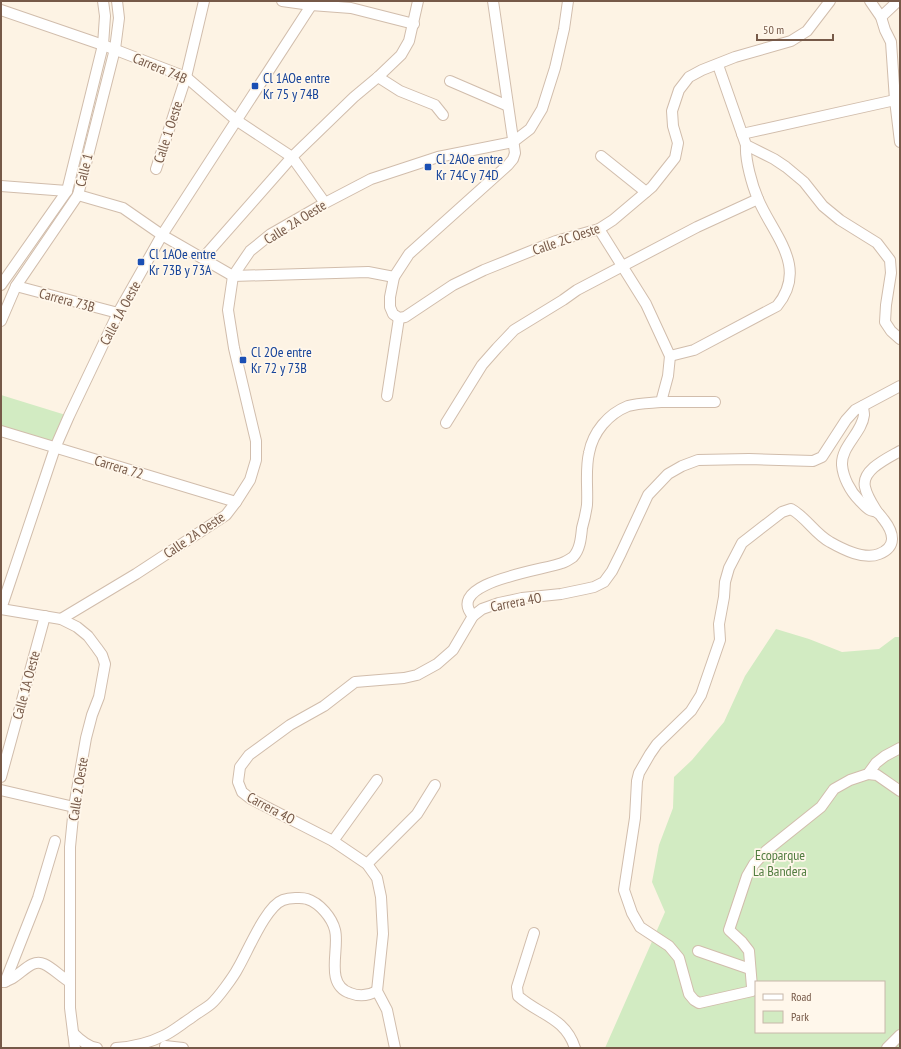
<svg xmlns="http://www.w3.org/2000/svg" width="901" height="1049" font-family="'PT Sans Narrow',sans-serif">
	<style>
		.green { fill: #d2ebc2; fill-rule: evenodd }
		.lines { fill: none; stroke-linecap: round; stroke-linejoin: round }
		.minor-casing { stroke: #d1bdac; stroke-width: 12 }
		.minor { stroke: #fff; stroke-width: 10 }
		.transit-dot { fill: #1a4fb4; stroke: #fff7eb; stroke-width: 1.5 }
		.labels { text-anchor: middle; dominant-baseline: central; stroke-width: 3.5; stroke-linejoin: round; paint-order: stroke }
		.street-label { font-size: 14px; fill: #765948; stroke: #fff7eb }
		.transit-label { font-size: 14px; fill: #164399; stroke: #fff7eb; text-anchor: start }
		.park-label { font-size: 14px; fill: #527d40; stroke: #fff7eb }
	</style>
	<rect width="100%" height="100%" fill="#fdf3e4"/>
	<!-- green -->
	<g class="green">
		<path d="M1,395L69,416L55,448L1,431Z"/>
		<path d="M776,629L809,639L842,652L879,649L895,637H900V1048H605L665,912L652,882L659,845L673,808L674,777L692,760L724,722L745,676ZM756,982H884V1032H756Z"/>
	</g>
	<g class="lines">
		<defs>
			<g id="minor">
				<path d="M282,1L311,5L351,8L414,24"/>
				<path d="M493,1L515,153L513,159L508,165L409,254L394,277L390,297V307L393,314L399,318L405,317L453,285L484,270L556,241L599,229L613,220L652,187L675,158L678,143L673,126L672,111L679,90L689,77L702,70L735,57L791,41L807,31L830,1"/>
				<path d="M870,1L881,17L885,30L891,42L895,100L900,142"/>
				<path d="M1,10L103,45L186,77L236,120L292,157L325,203"/>
				<path d="M881,17L898,1"/>
				<path d="M718,65L746,145L774,159L786,167L804,182L823,206L840,220L877,243L890,260L891,273L886,305L885,322L891,331L900,339"/>
				<path d="M378,77L400,91L435,105L443,115"/>
				<path d="M450,81L508,106"/>
				<path d="M742,134L895,100"/>
				<path d="M601,156L646,192"/>
				<path d="M156,169L186,77L204,1"/>
				<path d="M1,186L67,191"/>
				<path d="M78,195L123,208L162,235L233,276"/>
				<path d="M203,258L292,157L354,97L378,77L401,55L409,41L418,1"/>
				<path d="M233,276L368,272L394,277"/>
				<path d="M1,285L67,191L103,45L105,16L103,1"/>
				<path d="M16,286L118,313"/>
				<path d="M1,321L16,286L78,195L115,49L119,18L117,1"/>
				<path d="M670,356L694,350L777,306C809,267 773,235 758,199C752,185 745,160 746,145"/>
				<path d="M387,396L399,318"/>
				<path d="M661,402H715"/>
				<path d="M863,406C863,409 864,412 864,415C862,433 841,446 842,465C843,477 850,491 859,500C862,503 866,508 870,510C872,511 876,511 878,513C880,514 882,518 884,520C894,533 897,547 879,554C864,560 844,550 830,542C815,534 806,517 791,509L782,512L742,543L729,568L725,582L724,597L719,624L720,640L701,695L691,711L657,744L650,754L639,773L637,781L635,818L624,890L632,913L640,927L669,946L679,958L689,994L694,1000L699,1003L752,991V987L749,951L742,942L729,930L747,876L754,864L766,851L821,807L834,789L850,780L868,774L876,763L885,756L900,748"/>
				<path d="M446,423L482,365L497,348L514,330L563,300L577,290L697,227L758,199"/>
				<path d="M1,431L236,502"/>
				<path d="M878,513C873,505 867,497 865,487C861,470 888,458 900,451"/>
				<path d="M1,609L55,448L69,416L118,313L162,235L314,1"/>
				<path d="M1,609L61,619L77,627L88,636L97,648L102,655L105,664L99,697L92,715L86,738L74,807L70,847V1008L75,1048"/>
				<path d="M473,616C443,582 545,570 562,563C565,562 570,559 573,557C580,550 581,538 582,528C584,521 586,512 587,505C588,488 585,470 589,453C593,432 608,414 628,406C638,403 651,403 661,402L668,376L670,356L646,304L599,229"/>
				<path d="M61,619L136,574L226,515L236,502L250,480L256,460V441L234,348L228,310L233,276L250,251L271,234L325,203L371,179L438,157L513,142L530,129L542,109L555,68L564,29L568,1"/>
				<path d="M868,774L877,775L900,791"/>
				<path d="M1,777L45,616"/>
				<path d="M1,790L74,807"/>
				<path d="M333,841L377,780"/>
				<path d="M367,864L417,814L435,785"/>
				<path d="M534,933L517,987L518,996C539,1015 565,1017 575,1048"/>
				<path d="M698,951L750,969"/>
				<path d="M2,982C18,981 29,957 44,964C53,968 61,977 70,982"/>
				<path d="M5,982L38,898L55,841"/>
				<path d="M73,1033C79,1039 88,1047 97,1048"/>
				<path d="M165,1046L183,1048"/>
				<path d="M116,1048C131,1047 149,1043 163,1036C171,1033 183,1023 191,1018C197,1013 205,1009 211,1004C218,998 234,976 238,968C248,951 266,906 283,900C289,898 302,897 307,899C320,903 332,918 335,930C340,949 324,984 350,993C360,997 368,996 377,991"/>
				<path d="M395,1048L387,1010L377,991L383,934L381,897L377,878L367,864L333,841L251,799L242,792L238,782L240,767L249,755L290,725L324,706L355,682L404,678L417,675L437,664L453,650L473,616L482,609L499,603L522,598L561,594L585,589L594,587L604,582L612,571L621,553L648,495L668,474L682,466L698,460L749,459L813,461L822,457L846,420L855,410L900,386"/>
				<path d="M887,1048L900,1035"/>
			</g>
		</defs>
		<!-- minor casing -->
		<use href="#minor" class="minor-casing"/>
		<!-- minor -->
		<use href="#minor" class="minor"/>
	</g>
	<!-- markers -->
	<g class="transit-dot">
		<rect x="251" y="82" width="8" height="8" rx="2"/>
		<rect x="424" y="163" width="8" height="8" rx="2"/>
		<rect x="137" y="258" width="8" height="8" rx="2"/>
		<rect x="239" y="356" width="8" height="8" rx="2"/>
	</g>
	<g class="labels">
		<!-- street labels -->
		<g class="street-label">
			<text transform="translate(160 68) rotate(23)">Carrera 74B</text>
			<text transform="translate(168 132) rotate(-72)">Calle 1 Oeste</text>
			<text transform="translate(84 170) rotate(-76)">Calle 1</text>
			<text transform="translate(295 222) rotate(-32)">Calle 2A Oeste</text>
			<text transform="translate(566 239) rotate(-19)">Calle 2C Oeste</text>
			<text transform="translate(67 300) rotate(15)">Carrera 73B</text>
			<text transform="translate(120 313) rotate(-62)">Calle 1A Oeste</text>
			<text transform="translate(119 467) rotate(17)">Carrera 72</text>
			<text transform="translate(194 535) rotate(-34)">Calle 2A Oeste</text>
			<text transform="translate(516 602) rotate(-11)">Carrera 4O</text>
			<text transform="translate(26 685) rotate(-75)">Calle 1A Oeste</text>
			<text transform="translate(78 789) rotate(-81)">Calle 2 Oeste</text>
			<text transform="translate(271 808) rotate(28)">Carrera 4O</text>
		</g>
		<!-- transit labels -->
		<g class="transit-label">
			<text x="263" y="78">Cl 1AOe entre<tspan x="263" dy="16">Kr 75 y 74B</tspan></text>
			<text x="436" y="159">Cl 2AOe entre<tspan x="436" dy="16">Kr 74C y 74D</tspan></text>
			<text x="149" y="254">Cl 1AOe entre<tspan x="149" dy="16">Kr 73B y 73A</tspan></text>
			<text x="251" y="352">Cl 2Oe entre<tspan x="251" dy="16">Kr 72 y 73B</tspan></text>
		</g>
		<!-- park labels -->
		<g class="park-label">
			<text x="780" y="855">Ecoparque<tspan x="780" dy="16">La Bandera</tspan></text>
		</g>
	</g>
	<!-- border -->
	<rect width="901" height="1049" fill="none" stroke="#765948" stroke-width="4"/>
	<!-- legend -->
	<rect x="755" y="981" width="130" height="52" fill="#fff7eb" stroke="#c8b8aa"/>
	<rect x="763" y="994" width="20" height="6" fill="#ffffff" stroke="#c8b8aa"/>
	<text x="791" y="1001" font-size="12" fill="#765948">Road</text>
	<rect x="763" y="1011" width="20" height="12" fill="#d2ebc2" stroke="#c8b8aa"/>
	<text x="791" y="1021" font-size="12" fill="#765948">Park</text>
	<!-- scale -->
	<path d="M757 34v6h76v-6" fill="none" stroke="#765948" stroke-width="2"/>
	<text x="763" y="34" font-size="12" fill="#765948" stroke="#fff7eb" stroke-width="3" paint-order="stroke">50 m</text>
</svg>
